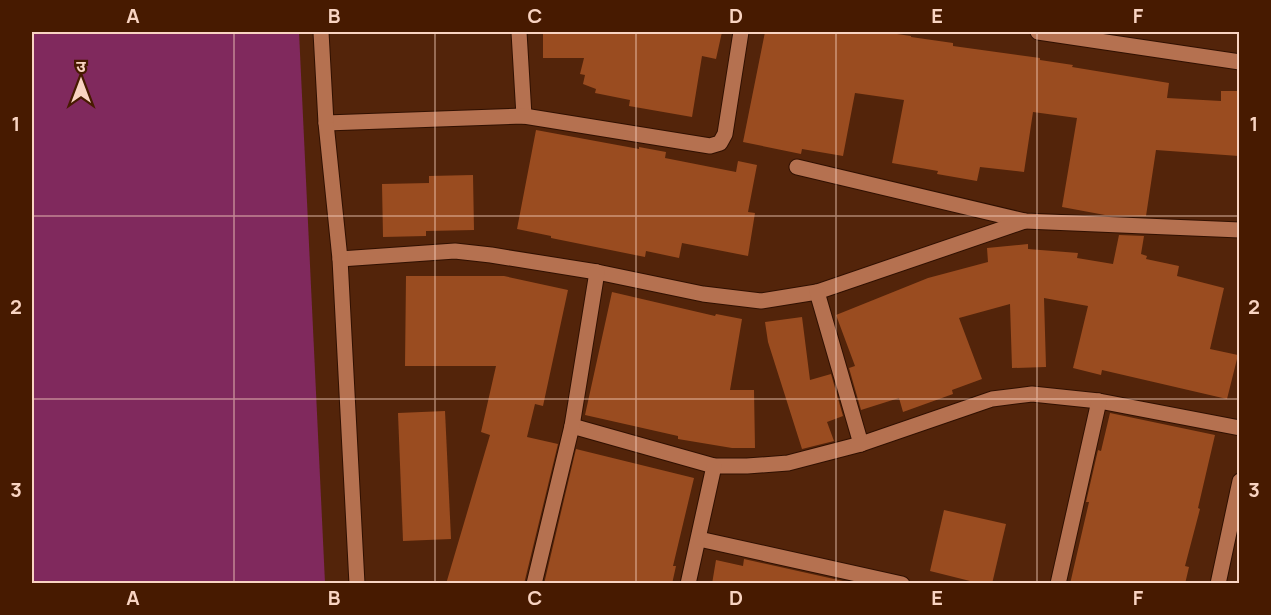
<svg xmlns="http://www.w3.org/2000/svg" width="1271" height="615" font-family="Manrope,'Noto Sans Devanagari',sans-serif">
	<style>
		.green { fill: #80295d }
		.building { fill: #9a4c20 }
		.lines { fill: none; stroke-linecap: round; stroke-linejoin: round }
		.street-casing { stroke: #301001; stroke-width: 17 }
		.secondary-casing { stroke: #301001; stroke-width: 17 }
		.street { stroke: #b57150; stroke-width: 15 }
		.secondary { stroke: #b57150; stroke-width: 15 }
		.grid { fill: none; stroke: #f9d4c2; stroke-width: 1.5; stroke-opacity: 0.55 }
		.neatline { fill: none; stroke: #f9d4c2; stroke-width: 2 }
		.grid-label { font-size: 20px; text-anchor: middle; font-weight: bold; fill: #f9d4c2 }
	</style>
	<rect width="100%" height="100%" fill="#53240a"/>
	<!-- green -->
	<path class="green" d="M32,32H299L325,583H32Z"/>
	<!-- building -->
	<g class="building">
		<path d="M543,32H722L716,59L702,56L692,117L629,106L630,100L595,93L596,89L583,84L585,75L580,74L584,58H543Z"/>
		<path d="M765,32H883L911,36V37L953,43V46L1040,58V60L1073,65L1072,67L1169,83L1167,98L1221,101V91H1239V156L1156,150L1146,216L1105,215L1062,207L1077,118L1033,112L1024,172L980,167L977,181L937,174L938,171L892,163L904,100L855,93L843,156L802,149L801,154L743,142Z"/>
		<path d="M536,130L639,149V147L666,152L665,158L736,172L738,161L757,165L748,212L755,213L748,256L682,243L679,258L646,251L645,257L551,238V236L517,229Z"/>
		<path d="M473,175L474,230L426,231V236L383,237L382,184L429,183V176Z"/>
		<path d="M1119,235L1144,236L1141,254L1147,256L1146,259L1179,266L1177,276L1224,288L1210,349L1238,355L1227,399L1102,370L1101,375L1073,368L1088,306L1044,298L1046,367L1012,368L1010,304L959,318L982,379L952,390L953,394L903,412L899,398L861,410L849,368L855,366L836,315L928,278L988,262L987,248L1028,244V249L1078,253L1077,258L1113,264Z"/>
		<path d="M406,276H504L568,290L543,406L535,404L527,437L558,444L524,584H446L490,435L481,432L496,366H405Z"/>
		<path d="M612,292L715,316L716,314L742,319L730,390H754L755,448H732L678,439V436L585,415Z"/>
		<path d="M802,317L810,380L831,374L843,416L827,422L834,441L802,449L768,342L765,322Z"/>
		<path d="M445,411L451,539L403,541L398,413Z"/>
		<path d="M1110,413L1215,435L1198,508L1200,509L1185,566L1189,567L1185,584H1070L1089,502H1086L1098,450L1101,451Z"/>
		<path d="M576,449L694,478L673,566H676L672,584H544Z"/>
		<path d="M944,510L1006,524L992,584H982L930,571Z"/>
		<path d="M744,559L843,581V584H712L716,560L743,566Z"/>
	</g>
	<g class="lines">
		<defs>
			<g id="street">
				<path d="M519,32L524,116"/>
				<path d="M1038,32L1240,62"/>
				<path d="M326,123L524,116L710,146L720,143L725,134L741,32"/>
				<path d="M797,167L1025,221L1240,230"/>
				<path d="M340,259L455,251L491,255L597,272L703,294L761,301L817,292L1025,221"/>
				<path d="M817,292L861,444"/>
				<path d="M572,426L714,466H747L788,463L861,444L992,399L1032,394L1099,401L1240,428"/>
				<path d="M699,539L902,584"/>
				<path d="M534,584L572,426L597,272"/>
				<path d="M688,584L714,466"/>
				<path d="M1058,584L1099,401"/>
				<path d="M1218,584L1240,481"/>
			</g>
			<path id="secondary" d="M321,32L326,123L340,259L357,584"/>
		</defs>
		<!-- street casing -->
		<use href="#street" class="street-casing"/>
		<!-- secondary casing -->
		<use href="#secondary" class="secondary-casing"/>
		<!-- street -->
		<use href="#street" class="street"/>
		<!-- secondary -->
		<use href="#secondary" class="secondary"/>
	</g>
	<!-- grid -->
	<path class="grid" d="M234,32V584M435,32V584M636,32V584M836,32V584M1037,32V584M32,216H1240M32,399H1240"/>
	<!-- border -->
	<rect width="1271" height="615" fill="none" stroke="#471a00" stroke-width="66"/>
	<!-- north arrow -->
	<g transform="translate(81 81)" stroke="#471a00" stroke-width="4.5" paint-order="stroke">
	<path d="M0-4.5L10 22L0 15L-10 22Z" fill="#f9d4c2"/>
	<text y="-9" font-size="16" font-weight="bold" text-anchor="middle" fill="#f9d4c2">उ</text>
	</g>
	<rect x="33" y="33" width="1205" height="549" class="neatline"/>
	<g class="grid-label">
		<text x="133" y="23">A</text>
		<text x="334" y="23">B</text>
		<text x="535" y="23">C</text>
		<text x="736" y="23">D</text>
		<text x="937" y="23">E</text>
		<text x="1138" y="23">F</text>
		<text x="16" y="131">1</text>
		<text x="1254" y="131">1</text>
		<text x="16" y="314">2</text>
		<text x="1254" y="314">2</text>
		<text x="16" y="497">3</text>
		<text x="1254" y="497">3</text>
		<text x="133" y="605">A</text>
		<text x="334" y="605">B</text>
		<text x="535" y="605">C</text>
		<text x="736" y="605">D</text>
		<text x="937" y="605">E</text>
		<text x="1138" y="605">F</text>
	</g>
</svg>
